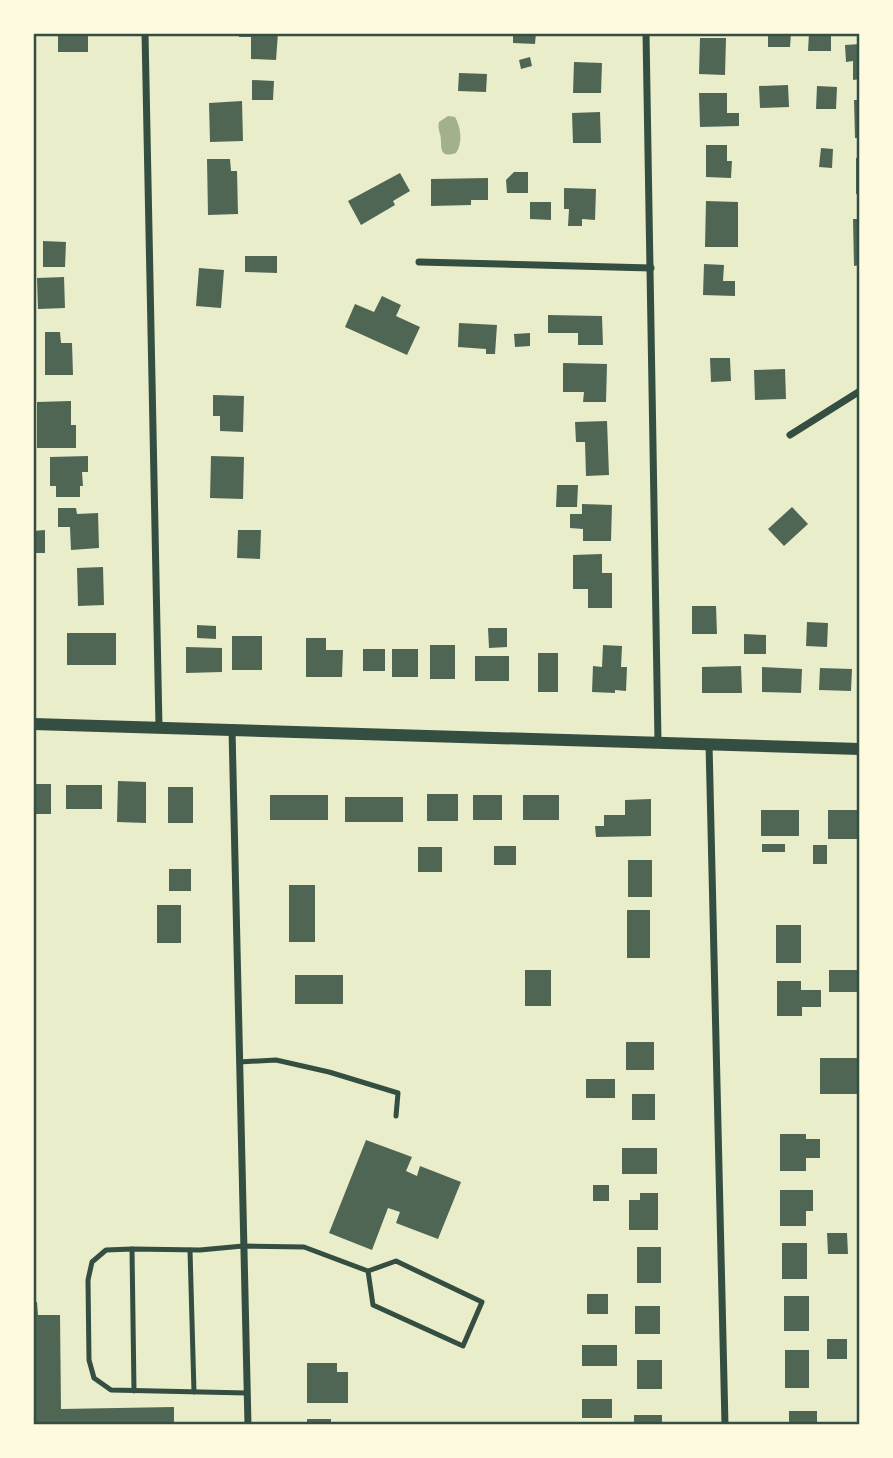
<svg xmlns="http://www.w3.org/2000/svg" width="893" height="1458" font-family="Lato,sans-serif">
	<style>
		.water { fill: #a3b18a }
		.building { fill: #4f6655 }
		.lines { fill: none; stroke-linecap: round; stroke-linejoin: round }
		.service { stroke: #344e41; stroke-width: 5 }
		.minor { stroke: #344e41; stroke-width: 7 }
		.tertiary { stroke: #344e41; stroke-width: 12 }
		.neatline { fill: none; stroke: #344e41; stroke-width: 2.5 }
	</style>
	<rect width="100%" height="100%" fill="#e9edc9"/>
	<!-- water -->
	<path class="water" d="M448,116L455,117C461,127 463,143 456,153C443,157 441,153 441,141C441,132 437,130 439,122Z"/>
	<!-- building -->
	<g class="building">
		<rect x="58" y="33" width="30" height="19"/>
		<path d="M239,33H278L276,60L251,59V37H239Z"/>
		<path d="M513,33H536L535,44L513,43Z"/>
		<path d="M768,33H791L790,47H768Z"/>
		<path d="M809,33H831V51H808Z"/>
		<path d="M700,38H726L725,75L699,74Z"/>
		<path d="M860,44V79L853,80V61L846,62L845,45Z"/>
		<path d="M530,57L532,66L521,69L519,60Z"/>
		<path d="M574,62L602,63L601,93H573Z"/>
		<path d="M459,73L487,74L486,92L458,91Z"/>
		<path d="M252,80L274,81L273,100H252Z"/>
		<path d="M788,85L789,107L760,108L759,86Z"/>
		<path d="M817,86L837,87L836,109H816Z"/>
		<path d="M699,93H727V113H739V126L700,127Z"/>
		<path d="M854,100H860V138H855Z"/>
		<path d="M242,101L243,141L210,142L209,103Z"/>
		<path d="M600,112L601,143H573L572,113Z"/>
		<path d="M706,145H727V161H732L731,178L706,177Z"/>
		<path d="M821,148L833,149L832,168L819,167Z"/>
		<path d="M860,157V194H856V158Z"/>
		<path d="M207,159H230L231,171H237L238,214L208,215Z"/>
		<path d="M514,172H528V193H507L506,180Z"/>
		<path d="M400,173L410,191L393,201L395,205L361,225L348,201Z"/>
		<path d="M488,178V200H471V205L431,206V179Z"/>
		<path d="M564,188L596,189L595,220L582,219V226H568L569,209H564Z"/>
		<path d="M706,201L738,202V247H705Z"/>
		<path d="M530,202H551V220L530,219Z"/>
		<path d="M853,219H860V265L854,266Z"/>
		<path d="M43,241L66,242L65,267H43Z"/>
		<path d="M245,256H277V273L245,272Z"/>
		<path d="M704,264L724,265L723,281H735V296L703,295Z"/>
		<path d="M199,268L224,270L221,308L196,306Z"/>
		<path d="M64,277L65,308L38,309L37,278Z"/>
		<path d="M382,296L401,305L396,316L420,327L407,355L345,327L355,304L374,312Z"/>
		<path d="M548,315L602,316L603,345H578V333H548Z"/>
		<path d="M459,323L497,325L495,354H486V349L458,347Z"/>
		<path d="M45,332H60L61,343H72L73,375H45Z"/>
		<path d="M530,333V346L515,347L514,334Z"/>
		<path d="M710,358H730L731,381L711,382Z"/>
		<path d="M563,363L607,364L606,402H583L584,392H563Z"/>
		<path d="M785,369L786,399L755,400L754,370Z"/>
		<path d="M213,395L244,396L243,432L220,431V416H213Z"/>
		<path d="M71,401V425H76V448H37V402Z"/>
		<path d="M607,421L609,475L586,476L585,442H576L575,422Z"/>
		<path d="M88,456V472H82L83,486H80V497H56V486H50V457Z"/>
		<path d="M211,456L244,457L243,499L210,498Z"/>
		<path d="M557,485H578L577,507H556Z"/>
		<path d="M582,504L612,505L611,541H583V529L570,528V514H582Z"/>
		<path d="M792,507L808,524L784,546L768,529Z"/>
		<path d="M58,508H76L77,514L98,513L99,548L71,550L70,527H58Z"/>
		<path d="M45,530V553H33V531Z"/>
		<path d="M238,530H261L260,559L237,558Z"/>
		<path d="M602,554V573H612V608H588V589H573V555Z"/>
		<path d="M103,567L104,605L78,606L77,568Z"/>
		<path d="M692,606H716L717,634H692Z"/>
		<rect x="33" y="616" width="3" height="38"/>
		<path d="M807,622L828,623L827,647L806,646Z"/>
		<path d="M197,625L216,626V639L197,638Z"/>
		<path d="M488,628H507V647L489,648Z"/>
		<rect x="67" y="633" width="49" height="32"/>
		<path d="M744,634L766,635V654H744Z"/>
		<rect x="232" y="636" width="30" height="34"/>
		<path d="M306,638H326V650H343L342,677H306Z"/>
		<rect x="430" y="645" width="25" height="34"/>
		<path d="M603,645L622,646L621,667H627L626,691L615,690V693L592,692L593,666L602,667Z"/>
		<path d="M186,647L222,648V672L186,673Z"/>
		<rect x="363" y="649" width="22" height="22"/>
		<rect x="392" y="649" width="26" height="28"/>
		<rect x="538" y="653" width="20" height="39"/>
		<rect x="475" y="656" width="34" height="25"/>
		<path d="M741,666L742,693H702V667Z"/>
		<path d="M762,667L802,669L801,693L762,692Z"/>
		<path d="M820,668L852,669L851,691L819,690Z"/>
		<path d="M118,781L146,782V823L117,822Z"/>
		<rect x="33" y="784" width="18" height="30"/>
		<rect x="66" y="785" width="36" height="24"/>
		<rect x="168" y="787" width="25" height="36"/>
		<rect x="427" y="794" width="31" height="27"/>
		<rect x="270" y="795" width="58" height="25"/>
		<rect x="473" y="795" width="29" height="25"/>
		<rect x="523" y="795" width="36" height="25"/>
		<rect x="345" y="797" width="58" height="25"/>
		<path d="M651,799V836L596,837L595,826H604V815H625V800Z"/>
		<rect x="761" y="810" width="38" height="26"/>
		<rect x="828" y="810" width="32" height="29"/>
		<rect x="762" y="844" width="23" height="8"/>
		<rect x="813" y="845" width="14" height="19"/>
		<rect x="494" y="846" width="22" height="19"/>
		<rect x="418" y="847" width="24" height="25"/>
		<rect x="628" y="860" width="24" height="37"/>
		<rect x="169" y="869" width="22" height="22"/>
		<rect x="289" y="885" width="26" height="57"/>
		<rect x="157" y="905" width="24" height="38"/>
		<rect x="627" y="910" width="23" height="48"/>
		<rect x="776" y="925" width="25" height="38"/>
		<rect x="525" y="970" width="26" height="36"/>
		<rect x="829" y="970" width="31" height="22"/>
		<rect x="295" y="975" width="48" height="29"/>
		<path d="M777,981H801V990H821V1007H802V1016H777Z"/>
		<rect x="626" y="1042" width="28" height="28"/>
		<rect x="820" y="1058" width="40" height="36"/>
		<rect x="586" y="1079" width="29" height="19"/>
		<rect x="632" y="1094" width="23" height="26"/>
		<path d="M780,1134H806V1139H820V1158H806V1171H780Z"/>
		<path d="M366,1140L412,1157L406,1171L417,1176L420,1166L461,1182L438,1239L396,1223L400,1212L388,1208L372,1250L329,1233Z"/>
		<rect x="622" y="1148" width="35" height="26"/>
		<rect x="593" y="1185" width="16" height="16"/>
		<path d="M780,1190H813V1211H806V1226H780Z"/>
		<path d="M640,1193H658V1230H629V1200H640Z"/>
		<path d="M827,1233H847L848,1254H828Z"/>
		<rect x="782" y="1243" width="25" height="36"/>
		<rect x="637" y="1247" width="24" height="36"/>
		<rect x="587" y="1294" width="21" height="20"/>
		<rect x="784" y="1296" width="25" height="35"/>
		<path d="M33,1302H37L38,1315H60L61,1409L174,1407V1425H33Z"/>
		<rect x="635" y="1306" width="25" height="28"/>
		<rect x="827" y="1339" width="20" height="20"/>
		<rect x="582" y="1345" width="35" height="21"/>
		<rect x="785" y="1350" width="24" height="38"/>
		<rect x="637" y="1360" width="25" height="29"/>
		<path d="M307,1363H337V1372H348V1403H307Z"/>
		<rect x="582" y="1399" width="30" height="19"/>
		<rect x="789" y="1411" width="28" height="14"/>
		<rect x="634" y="1415" width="28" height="10"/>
		<rect x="307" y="1419" width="24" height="6"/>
	</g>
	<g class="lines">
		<!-- service -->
		<g class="service">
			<path d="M239,1062L276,1060L329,1072L398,1093L396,1116"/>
			<path d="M132,1249L134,1391"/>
			<path d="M190,1250L194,1392"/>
			<path d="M247,1393L111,1390L94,1378L89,1360L88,1280L92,1262L106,1250L132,1249L200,1250L243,1246L304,1247L368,1271L396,1261L482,1302L463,1346L373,1305L368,1271"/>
		</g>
		<!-- minor -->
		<g class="minor">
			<path d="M145,33L159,727"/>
			<path d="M646,33L658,742"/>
			<path d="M419,262L651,268"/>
			<path d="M790,435L860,391"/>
			<path d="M232,729L248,1425"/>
			<path d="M709,743L725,1425"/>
		</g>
		<!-- tertiary -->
		<path class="tertiary" d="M33,724L860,749"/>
	</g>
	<!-- border -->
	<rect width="893" height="1458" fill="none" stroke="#fefae0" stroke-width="70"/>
	<rect x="35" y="35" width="823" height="1388" class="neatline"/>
</svg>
